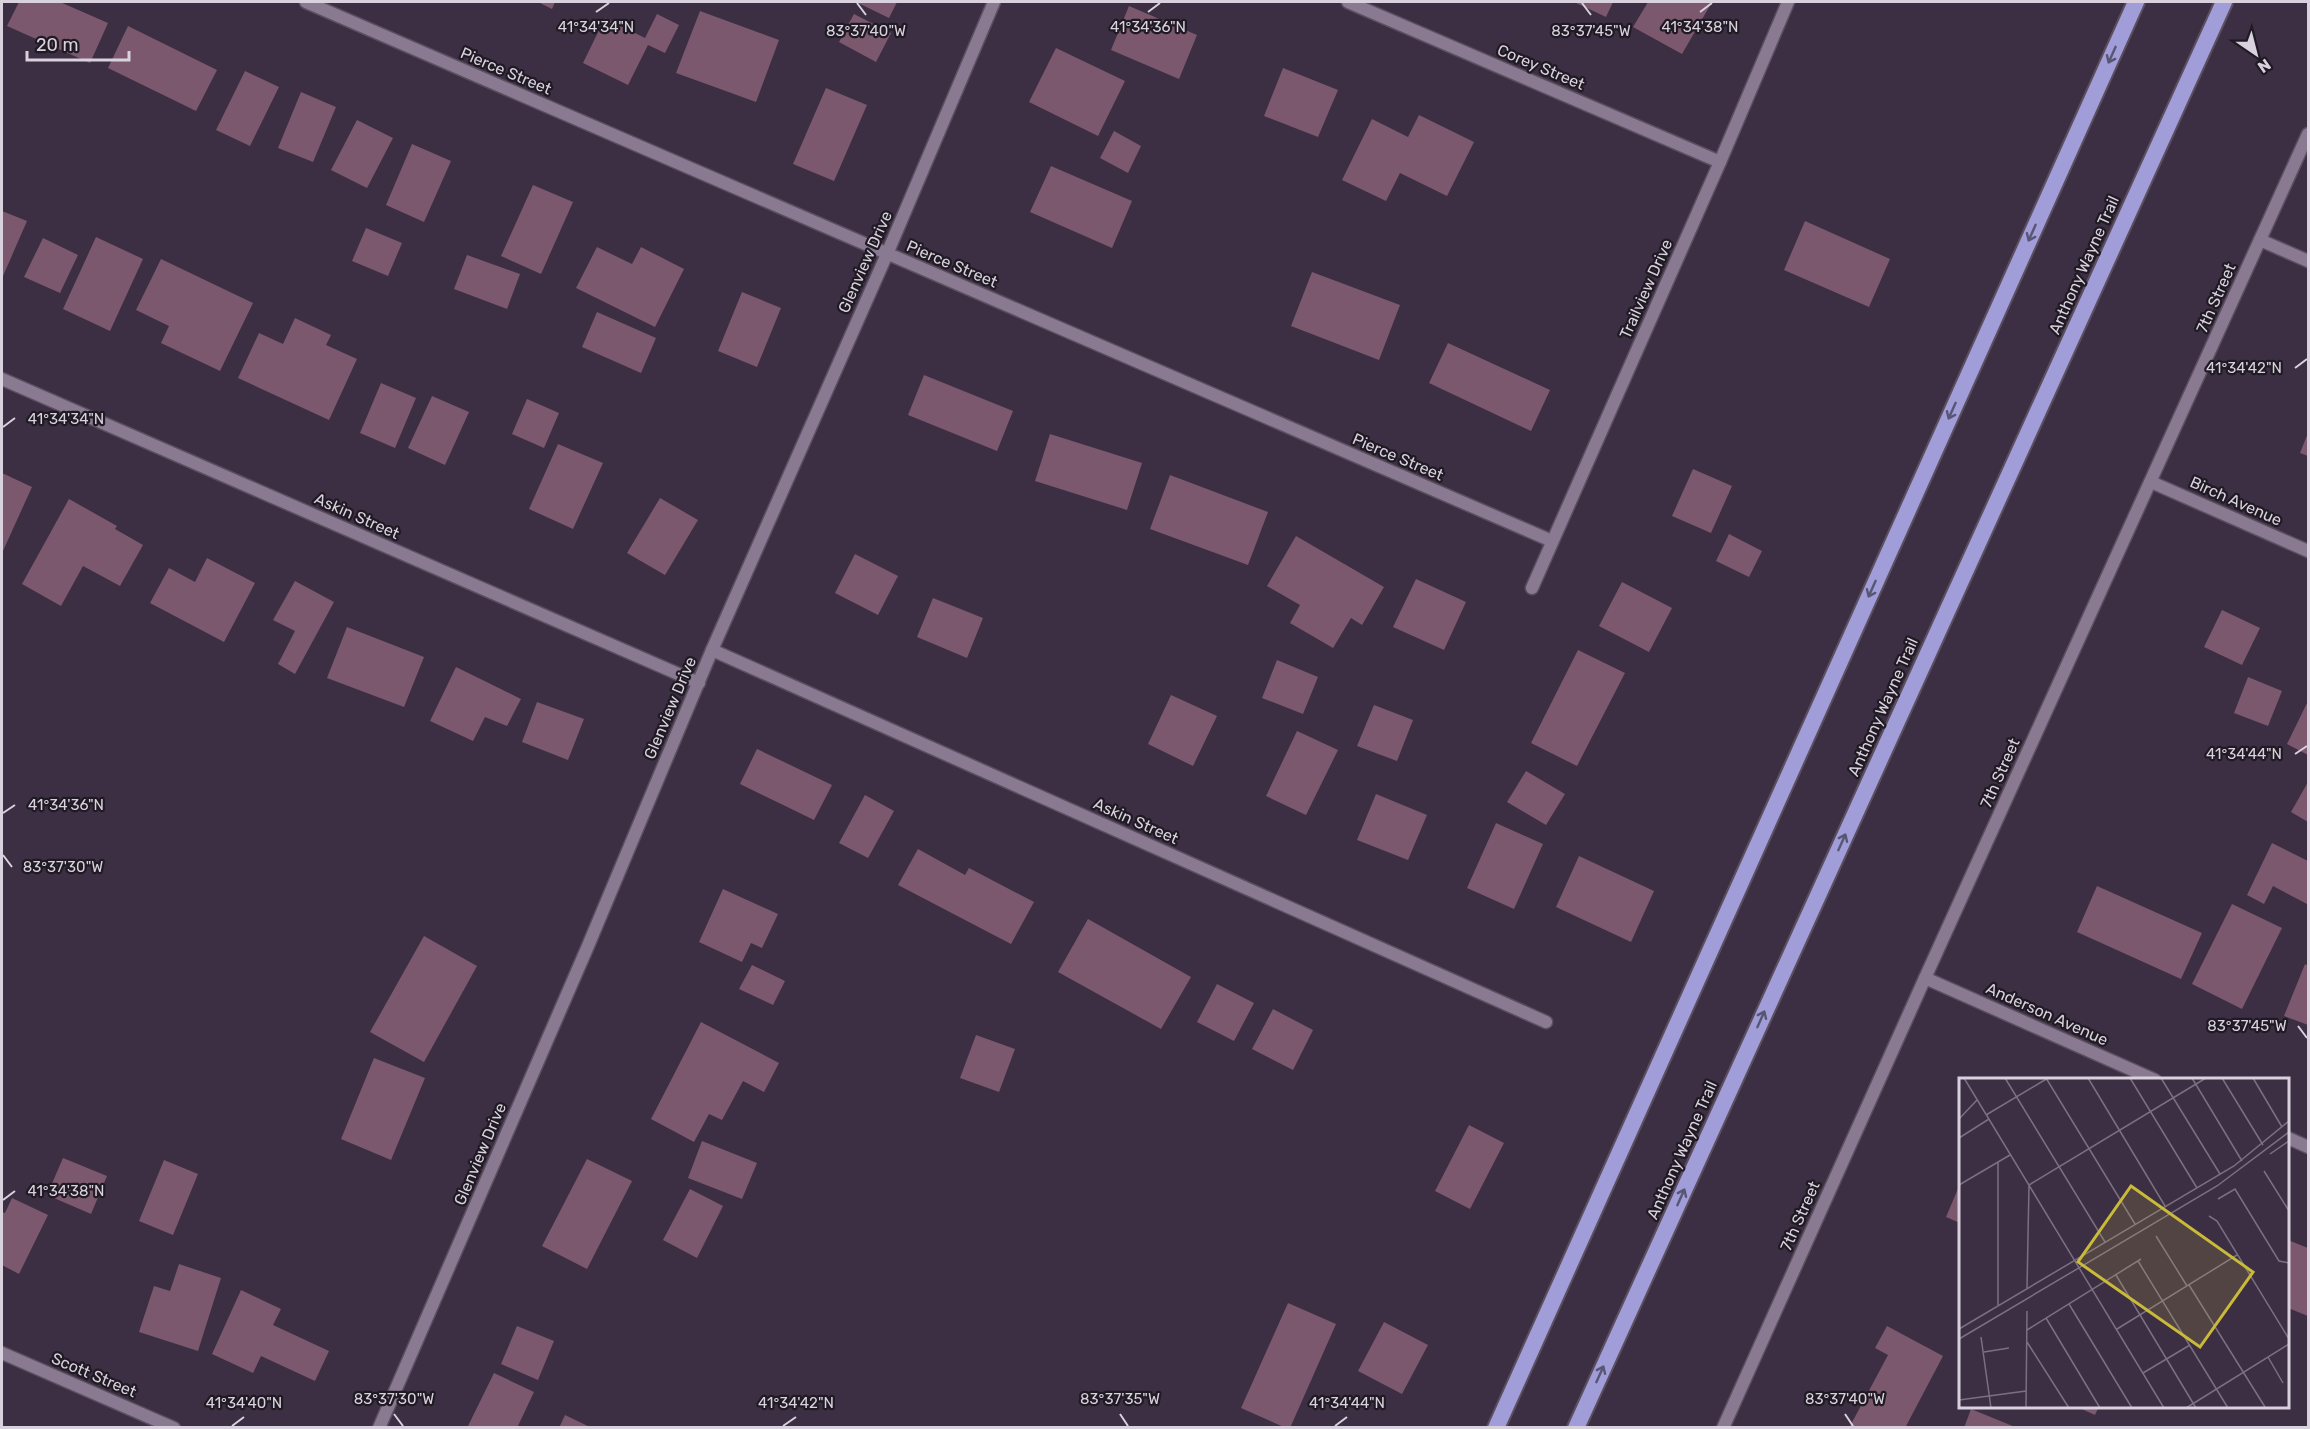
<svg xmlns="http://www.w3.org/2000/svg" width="2310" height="1429" font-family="Rubik,sans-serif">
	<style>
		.building { fill: #7b586d }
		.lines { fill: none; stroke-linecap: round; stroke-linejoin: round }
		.service-casing { stroke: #5a4e5f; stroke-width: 15 }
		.minor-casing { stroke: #5a4e5f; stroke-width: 15 }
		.trunk-casing { stroke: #5a4e5f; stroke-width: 20 }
		.service { stroke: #897a91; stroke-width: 12 }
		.minor { stroke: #897a91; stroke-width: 12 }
		.trunk { stroke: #a09dd8; stroke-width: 16 }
		.oneway { stroke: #595574 }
		.ticks { fill: none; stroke: #d9d1de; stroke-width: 2 }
		.labels { text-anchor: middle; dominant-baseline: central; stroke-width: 4.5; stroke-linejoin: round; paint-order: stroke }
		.street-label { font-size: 16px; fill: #d9d1de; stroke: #1f1a23 }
		.inset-road { fill: none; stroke: #7b7081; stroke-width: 1.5 }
		.view { fill: #caba3a; fill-opacity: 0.15; stroke: #caba3a; stroke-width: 3 }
		.inset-edge { fill: none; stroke: #d9d1de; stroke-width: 3 }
		.ticks-label { font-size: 15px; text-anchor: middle; fill: #d9d1de; stroke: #1f1a23; stroke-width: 4.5; stroke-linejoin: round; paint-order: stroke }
	</style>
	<rect width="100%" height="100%" fill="#3c2f43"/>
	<!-- building -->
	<g class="building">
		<path d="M19,2H60L108,23L90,63L7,26Z"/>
		<path d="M538,2H555L552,9Z"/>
		<path d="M856,2H897L889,18Z"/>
		<path d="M1574,2H1613L1606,17Z"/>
		<path d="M1648,2H1712L1682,54L1633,27Z"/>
		<path d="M1129,6L1197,35L1179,79L1111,50Z"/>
		<path d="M700,11L779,40L756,102L676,73Z"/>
		<path d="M657,14L679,25L665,53L648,45L628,85L583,63L605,18L645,38Z"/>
		<path d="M854,14L891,33L876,62L839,42Z"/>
		<path d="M128,26L217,70L196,111L108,68Z"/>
		<path d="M1056,48L1125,81L1098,136L1029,102Z"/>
		<path d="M1283,68L1338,90L1318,137L1264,116Z"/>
		<path d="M245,71L279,87L250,146L216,130Z"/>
		<path d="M826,88L867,105L834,181L793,164Z"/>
		<path d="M301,92L336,107L313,162L278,148Z"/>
		<path d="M1419,115L1474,142L1447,196L1400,173L1386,201L1342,180L1372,119L1408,137Z"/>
		<path d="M357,120L393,138L367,188L331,170Z"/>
		<path d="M1114,131L1141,146L1128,173L1100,158Z"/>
		<path d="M412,144L451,161L424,222L386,205Z"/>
		<path d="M1051,166L1132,201L1112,248L1030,212Z"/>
		<path d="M533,185L573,202L541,274L501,256Z"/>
		<path d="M2,211L27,221L3,276L2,275Z"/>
		<path d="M1805,221L1890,259L1869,307L1784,270Z"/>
		<path d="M366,228L402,243L388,276L352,261Z"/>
		<path d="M96,237L143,259L110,331L63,309Z"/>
		<path d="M43,238L78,255L60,293L24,277Z"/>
		<path d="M597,247L632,264L641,247L684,269L655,327L576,288Z"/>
		<path d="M467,255L520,274L507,309L454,289Z"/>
		<path d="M161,259L253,303L220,371L161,343L169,326L136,310Z"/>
		<path d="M1312,272L1400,305L1379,360L1291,326Z"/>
		<path d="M742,292L781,308L757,367L718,351Z"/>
		<path d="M597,312L656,338L641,373L582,347Z"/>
		<path d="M295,318L331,335L326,345L357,359L329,420L238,378L259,333L283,344Z"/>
		<path d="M1448,343L1550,390L1531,431L1429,383Z"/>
		<path d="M924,375L1013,411L997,451L908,415Z"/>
		<path d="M381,383L416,398L395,448L360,433Z"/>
		<path d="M432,396L469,412L445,465L408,448Z"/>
		<path d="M527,399L559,413L544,448L512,434Z"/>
		<path d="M2308,433V456L2300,453Z"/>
		<path d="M1050,434L1142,463L1127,510L1035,481Z"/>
		<path d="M558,444L603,463L573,529L529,509Z"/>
		<path d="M1693,469L1732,486L1711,533L1672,516Z"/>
		<path d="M2,473L32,487L2,553Z"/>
		<path d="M1170,475L1268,512L1248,565L1150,529Z"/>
		<path d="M660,498L698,520L665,575L627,553Z"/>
		<path d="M69,499L117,526L115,529L143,545L120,586L83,566L61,606L22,584Z"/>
		<path d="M1729,534L1762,551L1749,577L1716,561Z"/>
		<path d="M1296,536L1384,587L1362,625L1351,618L1333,648L1290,623L1300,605L1267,586Z"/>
		<path d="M855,554L898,576L878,615L835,593Z"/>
		<path d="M207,558L255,583L224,642L150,603L169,568L195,582Z"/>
		<path d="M1416,579L1466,602L1444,650L1393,627Z"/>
		<path d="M295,581L334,602L295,674L278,664L295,631L273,620Z"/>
		<path d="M1622,582L1672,608L1649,652L1599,626Z"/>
		<path d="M933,598L983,618L967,658L917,637Z"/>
		<path d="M2222,610L2260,628L2242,665L2204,647Z"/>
		<path d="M347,627L424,657L404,707L327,678Z"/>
		<path d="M1578,650L1625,673L1577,766L1531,743Z"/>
		<path d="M1277,660L1318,677L1303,714L1262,698Z"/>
		<path d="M456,667L521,699L507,726L485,717L473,741L430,721Z"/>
		<path d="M2248,677L2282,691L2268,726L2234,713Z"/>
		<path d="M1171,695L1217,716L1193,766L1148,744Z"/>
		<path d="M2308,701V755L2287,744Z"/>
		<path d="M537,702L584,719L568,760L522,742Z"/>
		<path d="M1374,705L1413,720L1397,761L1357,746Z"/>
		<path d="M1297,731L1338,750L1306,815L1266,796Z"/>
		<path d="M757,749L832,785L814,820L740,784Z"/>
		<path d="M1526,771L1565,794L1546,825L1507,802Z"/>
		<path d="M2308,782V822L2291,812Z"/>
		<path d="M1376,794L1427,815L1408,860L1357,840Z"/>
		<path d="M865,795L894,811L868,858L839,843Z"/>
		<path d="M1496,823L1543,844L1514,909L1467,888Z"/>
		<path d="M2272,843L2308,861V900L2307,904L2273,886L2264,904L2247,895Z"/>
		<path d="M918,849L965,875L969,868L1034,902L1011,944L898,885Z"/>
		<path d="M1579,856L1654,891L1631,942L1556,907Z"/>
		<path d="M2097,886L2202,933L2181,979L2077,932Z"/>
		<path d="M723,889L778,914L762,948L751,943L742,962L699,942Z"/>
		<path d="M2232,904L2282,928L2242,1009L2192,984Z"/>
		<path d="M1088,919L1191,977L1161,1029L1058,972Z"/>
		<path d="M424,936L477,966L424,1062L370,1032Z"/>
		<path d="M2305,964L2308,966V1025L2284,1016Z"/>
		<path d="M752,965L785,981L773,1005L739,989Z"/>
		<path d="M1217,984L1254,1003L1234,1041L1197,1022Z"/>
		<path d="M1273,1009L1313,1030L1293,1070L1252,1049Z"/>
		<path d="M701,1022L779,1063L764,1092L743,1081L722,1120L709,1114L694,1142L651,1119Z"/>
		<path d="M976,1035L1015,1049L999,1092L960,1078Z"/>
		<path d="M374,1058L425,1078L391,1160L341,1139Z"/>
		<path d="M1469,1125L1504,1143L1470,1209L1435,1191Z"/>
		<path d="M702,1141L757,1163L742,1199L688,1178Z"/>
		<path d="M63,1158L107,1176L91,1214L47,1195Z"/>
		<path d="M587,1159L632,1181L587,1269L542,1246Z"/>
		<path d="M164,1160L198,1174L173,1235L139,1221Z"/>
		<path d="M1960,1184V1223L1946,1217Z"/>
		<path d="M690,1189L723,1206L697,1258L663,1240Z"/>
		<path d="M12,1198L48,1215L19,1274L2,1265V1212L5,1213Z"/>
		<path d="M2288,1240L2308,1248V1316L2288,1308Z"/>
		<path d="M179,1264L221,1278L198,1351L139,1332L154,1286L170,1291Z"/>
		<path d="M241,1290L281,1309L273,1325L329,1351L315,1381L261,1356L253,1373L212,1354Z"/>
		<path d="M1288,1303L1336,1324L1290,1428H1286L1241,1408Z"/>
		<path d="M1384,1322L1428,1345L1402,1394L1358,1371Z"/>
		<path d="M517,1326L554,1341L538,1380L501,1364Z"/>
		<path d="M1887,1326L1943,1356L1905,1428H1849L1888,1355L1875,1348Z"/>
		<path d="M494,1373L534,1392L517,1428H467Z"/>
		<path d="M2075,1406H2099L2095,1415Z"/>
		<path d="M1971,1409L2015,1427V1428H1964Z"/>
		<path d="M565,1415L592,1428H559Z"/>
	</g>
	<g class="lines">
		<defs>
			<path id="service" d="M2260,240L2308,261"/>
			<g id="minor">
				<path d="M306,2L1552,541"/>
				<path d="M1348,2L1720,162"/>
				<path d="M2,379L699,683"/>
				<path d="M2151,482L2308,551"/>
				<path d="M1532,588L1720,162L1788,2"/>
				<path d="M712,650L1546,1022"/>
				<path d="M1925,978L2155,1080"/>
				<path d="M2288,1138L2308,1147"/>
				<path d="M2,1353L174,1428"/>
				<path d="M379,1428L588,946L712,650L887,254L994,2"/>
				<path d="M1723,1428L1925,978L2308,134"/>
			</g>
			<g id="trunk">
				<path d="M1496,1428L2136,2"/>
				<path d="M1576,1428L2224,2"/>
			</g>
		</defs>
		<!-- service casing -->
		<use href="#service" class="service-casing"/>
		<!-- minor casing -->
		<use href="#minor" class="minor-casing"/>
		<!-- trunk casing -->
		<use href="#trunk" class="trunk-casing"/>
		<!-- service -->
		<use href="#service" class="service"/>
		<!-- minor -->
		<use href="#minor" class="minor"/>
		<!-- trunk -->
		<use href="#trunk" class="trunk"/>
	</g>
	<!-- one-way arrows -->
	<defs><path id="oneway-shaft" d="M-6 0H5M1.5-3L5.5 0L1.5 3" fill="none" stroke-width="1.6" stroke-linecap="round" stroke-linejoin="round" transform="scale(1.5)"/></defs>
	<g class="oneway">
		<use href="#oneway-shaft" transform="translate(2112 55) rotate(114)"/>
		<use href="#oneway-shaft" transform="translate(2032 233) rotate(114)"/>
		<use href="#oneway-shaft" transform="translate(1952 411) rotate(114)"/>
		<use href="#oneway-shaft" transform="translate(1872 589) rotate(114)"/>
		<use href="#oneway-shaft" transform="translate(1842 842) rotate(-66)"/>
		<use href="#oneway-shaft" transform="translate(1761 1019) rotate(-66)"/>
		<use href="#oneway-shaft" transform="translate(1681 1197) rotate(-66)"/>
		<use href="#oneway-shaft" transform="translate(1600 1374) rotate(-66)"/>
	</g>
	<!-- ticks -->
	<path class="ticks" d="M857,3L866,15M1582,3L1591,15M596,12L609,3M1148,12L1160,3M1700,12L1712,3M2295,368L2307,359M3,427L15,418M2295,754L2307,746M3,813L15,805M3,855L12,867M2298,1026L2307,1038M3,1200L15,1191M394,1414L403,1426M1120,1414L1128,1426M1845,1414L1853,1426M232,1426L244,1417M783,1426L796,1417M1335,1426L1347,1417"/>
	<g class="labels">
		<!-- street labels -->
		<g class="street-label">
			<text transform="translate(1541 67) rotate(23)">Corey Street</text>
			<text transform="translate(506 71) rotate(23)">Pierce Street</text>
			<text transform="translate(865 262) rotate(-66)">Glenview Drive</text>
			<text transform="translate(952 264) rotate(23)">Pierce Street</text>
			<text transform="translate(2084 265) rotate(-66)">Anthony Wayne Trail</text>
			<text transform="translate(1646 289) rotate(-66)">Trailview Drive</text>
			<text transform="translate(2216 298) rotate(-66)">7th Street</text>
			<text transform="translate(1398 457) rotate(23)">Pierce Street</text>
			<text transform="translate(2236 501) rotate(24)">Birch Avenue</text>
			<text transform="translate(357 516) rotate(24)">Askin Street</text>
			<text transform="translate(1883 707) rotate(-66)">Anthony Wayne Trail</text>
			<text transform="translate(670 708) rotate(-67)">Glenview Drive</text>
			<text transform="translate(2000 773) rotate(-66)">7th Street</text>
			<text transform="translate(1136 821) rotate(24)">Askin Street</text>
			<text transform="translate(2047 1014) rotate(24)">Anderson Avenue</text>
			<text transform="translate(1682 1150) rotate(-66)">Anthony Wayne Trail</text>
			<text transform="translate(480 1154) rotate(-67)">Glenview Drive</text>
			<text transform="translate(1800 1216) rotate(-66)">7th Street</text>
			<text transform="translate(94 1375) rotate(23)">Scott Street</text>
		</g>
	</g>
	<!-- overview -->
	<g transform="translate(1959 1078)">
		<rect width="330" height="330" fill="#3c2f43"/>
		<path class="inset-road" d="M5,0L205,330M46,0L146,164M87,0L176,146M129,0L206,128M171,0L238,110M202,0L261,96M233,0L283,83M263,0L304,67M294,0L323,49M27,37L89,0M0,41L18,22M0,60L30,41M311,76L330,63M305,93L330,133M0,107L51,77M259,121L276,111L320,183L330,185M250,138L258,143L330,261M197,158L228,208M179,183L269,330M157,197L237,330M230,207L306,329M68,210L70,107L247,0M110,226L173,330M39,227V84M87,240L141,330M0,251L275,88L330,43M158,251L278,177M68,252L182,181M22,259L32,330M0,261L258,108L330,54M68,264L110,330M25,274L50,270M309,279L324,305M184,295L231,267M0,322L67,313M67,330L68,233M227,330L330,266"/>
		<path class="view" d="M172,108L294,194L241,269L119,184Z"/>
		<rect width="330" height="330" class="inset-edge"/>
	</g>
	<g class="ticks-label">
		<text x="596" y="32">41°34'34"N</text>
		<text x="1148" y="32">41°34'36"N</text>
		<text x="1700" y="32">41°34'38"N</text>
		<text x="1591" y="36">83°37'45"W</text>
		<text x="866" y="36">83°37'40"W</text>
		<text x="2244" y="373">41°34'42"N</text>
		<text x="66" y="424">41°34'34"N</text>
		<text x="2244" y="759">41°34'44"N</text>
		<text x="66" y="810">41°34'36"N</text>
		<text x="63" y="872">83°37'30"W</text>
		<text x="2247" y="1031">83°37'45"W</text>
		<text x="66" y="1196">41°34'38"N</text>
		<text x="394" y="1404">83°37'30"W</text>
		<text x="1120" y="1404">83°37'35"W</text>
		<text x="1845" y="1404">83°37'40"W</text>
		<text x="244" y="1408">41°34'40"N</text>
		<text x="796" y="1408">41°34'42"N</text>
		<text x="1347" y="1408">41°34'44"N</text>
	</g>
	<!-- border -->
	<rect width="2310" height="1429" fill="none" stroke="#d9d1de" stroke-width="6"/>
	<!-- north arrow -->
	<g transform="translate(2256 54) rotate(145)" stroke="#1f1a23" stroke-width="4.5" paint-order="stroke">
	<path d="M0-4.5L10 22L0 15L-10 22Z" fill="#d9d1de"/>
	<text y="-9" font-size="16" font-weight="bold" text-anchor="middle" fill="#d9d1de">N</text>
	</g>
	<!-- scale -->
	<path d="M27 51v9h102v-9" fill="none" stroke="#d9d1de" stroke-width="3"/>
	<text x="36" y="51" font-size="18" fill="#d9d1de" stroke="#1f1a23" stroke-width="4.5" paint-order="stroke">20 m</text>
</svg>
